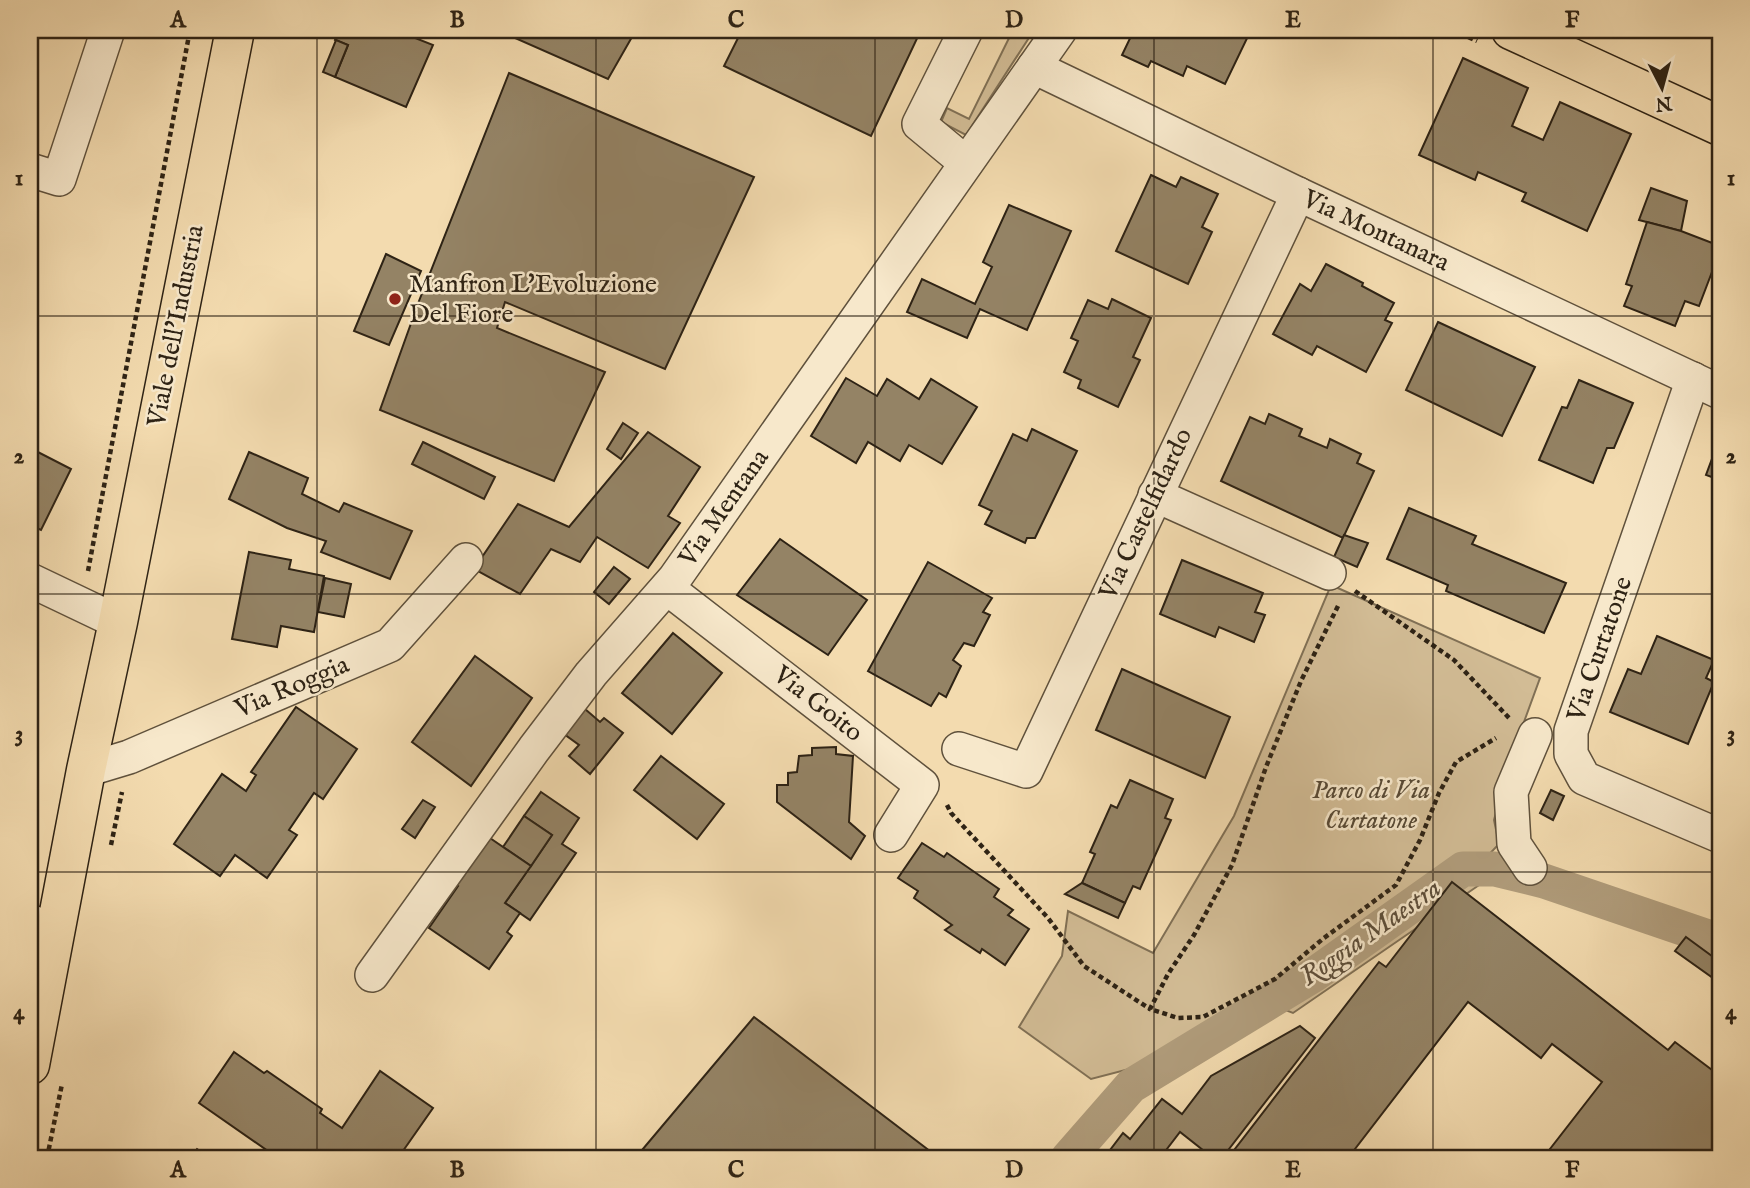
<svg xmlns="http://www.w3.org/2000/svg" width="1750" height="1188" font-family="'IM FELL English',serif">
	<style>
		.green { fill: #d2bc95; stroke: #807055; stroke-width: 2 }
		.lines { fill: none; stroke-linecap: round; stroke-linejoin: round }
		.canal { stroke: #b09c7b; stroke-width: 35 }
		.building { fill: #948365; stroke: #2e2315; stroke-width: 2 }
		.minor-casing { stroke: #5f513c; stroke-width: 36 }
		.major-casing { stroke: #2e2315; stroke-width: 41 }
		.path { stroke: #2e2315; stroke-width: 4.5; stroke-dasharray: 5 3.5; stroke-linecap: butt }
		.minor { stroke: #f7e8cb; stroke-width: 33 }
		.major { stroke: #f3dbaf; stroke-width: 38 }
		.grid { fill: none; stroke: #2e2315; stroke-width: 2; stroke-opacity: 0.55 }
		.poi-dot { fill: #8f2418; stroke: #f7e8cb; stroke-width: 2.5 }
		.labels { text-anchor: middle; dominant-baseline: central; stroke-width: 5; stroke-linejoin: round; paint-order: stroke }
		.street-label { font-size: 26px; fill: #2e2315; stroke: #f7e8cb }
		.poi-label { font-size: 26px; fill: #2e2315; stroke: #f7e8cb; text-anchor: start }
		.park-label { font-size: 26px; font-style: italic; fill: #574935; stroke: #f7e8cb }
		.water-label { font-size: 28px; font-style: italic; fill: #5c4d39; stroke: #f7e8cb }
		.neatline { fill: none; stroke: #2e2315; stroke-width: 2.5 }
		.grid-label { font-size: 23px; text-anchor: middle; font-weight: bold; fill: #2e2315 }
	</style>
	<rect width="100%" height="100%" fill="#f3dbaf"/>
	<filter id="stains"><feTurbulence type="fractalNoise" baseFrequency=".00286" numOctaves="4"/><feColorMatrix values="0 0 0 0 .2 0 0 0 0 .09 0 0 0 0 .02 0 0 0 .5 -.17"/></filter>
	<radialGradient id="worn" r=".72"><stop offset=".6" stop-color="#630" stop-opacity="0"/><stop offset="1" stop-color="#630" stop-opacity=".3"/></radialGradient>
	<!-- green -->
	<g class="green">
		<path d="M1013,30H1034L966,135L941,122L947,108L969,119Z"/>
		<path d="M1331,585L1540,678L1509,763L1494,820L1499,844L1478,866L1485,881L1293,1013L1259,1000L1160,1061L1091,1079L1019,1027L1062,956L1068,911L1153,953L1234,816Z"/>
	</g>
	<g class="lines">
		<!-- canal -->
		<path class="canal" d="M1068,1158L1131,1086L1315,974L1463,869H1495L1544,881L1720,941"/>
	</g>
	<!-- building -->
	<g class="building">
		<path d="M339,30H418L415,38L433,45L406,107L335,77L348,45L335,40Z"/>
		<path d="M497,30H636L608,79Z"/>
		<path d="M742,30H921L871,136L724,66Z"/>
		<path d="M927,30H948L944,38Z"/>
		<path d="M1134,30H1251L1225,84L1187,66L1183,76L1151,61L1148,67L1122,55Z"/>
		<path d="M336,40L348,45L335,77L323,72Z"/>
		<path d="M1463,58L1528,88L1512,126L1543,140L1560,102L1631,134L1587,231L1522,201L1526,193L1478,172L1475,180L1419,155Z"/>
		<path d="M509,73L754,177L665,369L505,302L497,328L605,372L554,481L380,410L419,301Z"/>
		<path d="M1151,175L1176,187L1181,177L1218,194L1202,227L1212,232L1188,284L1116,251Z"/>
		<path d="M1651,188L1687,201L1681,231L1639,220Z"/>
		<path d="M1009,205L1071,231L1027,330L980,309L967,338L907,312L922,279L975,304L992,267L983,262Z"/>
		<path d="M1647,222L1681,231L1720,246V251L1699,306L1685,301L1675,326L1624,306L1632,286L1626,284Z"/>
		<path d="M386,254L421,271L389,345L354,331Z"/>
		<path d="M1326,264L1363,283L1362,286L1394,303L1385,320L1392,323L1366,372L1317,346L1312,355L1273,334L1300,284L1311,291Z"/>
		<path d="M1112,299L1151,318L1133,357L1140,360L1118,407L1078,388L1081,380L1064,372L1078,341L1071,338L1088,300L1108,309Z"/>
		<path d="M1438,322L1535,367L1502,436L1406,390Z"/>
		<path d="M846,378L877,396L887,379L919,399L931,379L977,407L942,464L909,445L900,461L868,442L856,463L811,436Z"/>
		<path d="M1579,380L1633,403L1614,448H1607L1593,483L1539,460L1562,407L1567,408Z"/>
		<path d="M1269,414L1302,429L1299,436L1327,448L1330,439L1361,454L1357,463L1374,471L1343,538L1221,481L1250,417L1265,424Z"/>
		<path d="M623,423L638,433L621,459L607,449Z"/>
		<path d="M1032,429L1077,451L1035,538H1027L1025,543L985,524L992,511L979,505L1013,434L1027,441Z"/>
		<path d="M648,432L700,467L668,516L680,523L648,568L597,537L580,562L551,549L520,594L474,569L518,504L569,527Z"/>
		<path d="M423,442L495,477L484,499L412,464Z"/>
		<path d="M30,448L71,469L41,530L30,525Z"/>
		<path d="M1716,448L1720,451V480L1706,475Z"/>
		<path d="M249,452L308,478L302,494L339,512L344,503L412,531L390,579L321,552L326,541L287,528L229,499Z"/>
		<path d="M1409,508L1476,536L1472,544L1566,583L1544,633L1446,591L1448,585L1387,559Z"/>
		<path d="M1344,535L1368,543L1357,567L1334,557Z"/>
		<path d="M780,539L867,600L828,655L737,595Z"/>
		<path d="M249,552L291,560L289,569L324,576L314,632L281,626L277,647L232,639Z"/>
		<path d="M1182,560L1263,593L1255,612L1265,615L1254,642L1219,627L1215,637L1160,614Z"/>
		<path d="M928,562L992,598L983,612L990,615L974,646L964,643L953,660L961,666L946,697L939,693L931,706L868,671Z"/>
		<path d="M614,567L630,579L609,604L594,592Z"/>
		<path d="M325,578L351,584L344,617L318,612Z"/>
		<path d="M673,633L722,673L672,734L622,693Z"/>
		<path d="M1657,636L1714,660L1706,678L1714,682L1688,744L1610,712L1628,669L1641,674Z"/>
		<path d="M475,656L532,698L471,786L412,742Z"/>
		<path d="M1122,669L1230,717L1205,778L1096,730Z"/>
		<path d="M296,707L357,749L323,799L314,793L289,830L297,835L267,878L235,855L220,876L174,844L222,774L246,791L256,775L251,772Z"/>
		<path d="M585,709L600,722L604,718L623,733L590,774L569,756L579,745L564,734Z"/>
		<path d="M836,747V754L853,756L849,822L865,836L851,859L777,802V785H788V773L797,772L799,756L812,755V748Z"/>
		<path d="M661,756L724,804L697,839L634,790Z"/>
		<path d="M1130,780L1173,799L1165,818L1171,820L1140,889L1133,886L1125,903L1082,883L1095,854L1090,852L1111,805L1117,808Z"/>
		<path d="M1551,790L1564,796L1553,820L1540,813Z"/>
		<path d="M541,792L579,818L562,844L576,853L530,920L505,903L552,835L524,816Z"/>
		<path d="M423,800L435,807L415,838L402,829Z"/>
		<path d="M524,816L552,835L531,866L503,847Z"/>
		<path d="M487,836L531,866L505,903L520,913L507,932L512,936L489,969L429,928L458,886L453,883Z"/>
		<path d="M922,843L944,857L947,853L999,889L994,897L1013,910L1008,915L1029,929L1005,965L982,949L980,953L945,930L952,925L914,898L918,891L898,878Z"/>
		<path d="M1452,882L1668,1050L1675,1042L1720,1076V1158H1543L1602,1082L1552,1044L1541,1058L1468,1002L1348,1158H1228L1379,962L1386,967Z"/>
		<path d="M1082,883L1125,903L1118,918L1065,894Z"/>
		<path d="M1686,937L1720,962V983L1675,951Z"/>
		<path d="M754,1017L939,1158H639L637,1156Z"/>
		<path d="M1300,1026L1315,1038L1222,1158H1213L1180,1132L1160,1158H1104L1123,1133L1130,1139L1162,1099L1182,1114L1211,1076Z"/>
		<path d="M234,1052L264,1073L267,1071L322,1109L320,1113L342,1128L380,1071L433,1108L398,1158H278L199,1103Z"/>
		<path d="M197,1149L211,1158H191Z"/>
	</g>
	<g class="lines">
		<defs>
			<g id="minor">
				<path d="M1034,67L1298,194L1720,392"/>
				<path d="M966,163L919,124L966,30"/>
				<path d="M30,170L59,179L108,30"/>
				<path d="M1693,379L1571,731V754L1584,778L1720,836"/>
				<path d="M1155,495L1329,573"/>
				<path d="M30,580L118,622"/>
				<path d="M667,588L922,785L891,835"/>
				<path d="M959,749L1026,771L1298,194"/>
				<path d="M86,770L129,757L390,645L466,560"/>
				<path d="M1530,868L1514,844L1511,792L1535,735"/>
				<path d="M30,921L55,933"/>
				<path d="M372,975L534,749L591,674L675,578L1060,30"/>
			</g>
			<g id="major">
				<path d="M1511,30L1720,126"/>
				<path d="M30,1065L86,770L118,622L235,30"/>
			</g>
		</defs>
		<!-- minor casing -->
		<use href="#minor" class="minor-casing"/>
		<!-- major casing -->
		<use href="#major" class="major-casing"/>
		<!-- path -->
		<g class="path">
			<path d="M1453,30L1477,41"/>
			<path d="M88,571L190,30"/>
			<path d="M1355,591L1454,660L1510,719"/>
			<path d="M1338,606L1301,681L1266,767L1232,865L1194,935L1168,974L1150,1009L1178,1018L1203,1017L1275,979L1324,938L1396,885L1420,840L1439,793L1456,762L1496,738"/>
			<path d="M947,805L951,813L1048,918L1084,966L1150,1009"/>
			<path d="M111,845L122,792"/>
			<path d="M47,1158L62,1084"/>
		</g>
		<!-- minor -->
		<use href="#minor" class="minor"/>
		<!-- major -->
		<use href="#major" class="major"/>
	</g>
	<!-- grid -->
	<path class="grid" d="M317,30V1158M596,30V1158M875,30V1158M1154,30V1158M1433,30V1158M30,316H1720M30,594H1720M30,872H1720"/>
	<!-- markers -->
	<circle class="poi-dot" cx="395" cy="299" r="7"/>
	<g class="labels">
		<!-- street labels -->
		<g class="street-label">
			<text transform="translate(1376 231) rotate(25)">Via Montanara</text>
			<text transform="translate(176 326) rotate(-79)">Viale dell'Industria</text>
			<text transform="translate(724 508) rotate(-55)">Via Mentana</text>
			<text transform="translate(1146 514) rotate(-65)">Via Castelfidardo</text>
			<text transform="translate(1600 649) rotate(-71)">Via Curtatone</text>
			<text transform="translate(292 687) rotate(-23)">Via Roggia</text>
			<text transform="translate(818 704) rotate(38)">Via Goito</text>
		</g>
		<!-- poi labels -->
		<g class="poi-label">
			<text x="409" y="284">Manfron L'Evoluzione<tspan x="409" dy="30">Del Fiore</tspan></text>
		</g>
		<!-- park labels -->
		<g class="park-label">
			<text x="1371" y="790">Parco di Via<tspan x="1371" dy="30">Curtatone</tspan></text>
		</g>
		<!-- water labels -->
		<g class="water-label">
			<text transform="translate(1371 933) rotate(-35)">Roggia Maestra</text>
		</g>
	</g>
	<!-- margin -->
	<rect width="1750" height="1188" fill="none" stroke="#f3dbaf" stroke-width="77"/>
	<!-- north arrow -->
	<g transform="translate(1662 88) rotate(174)" stroke="#f7e8cb" stroke-width="5" paint-order="stroke">
	<path d="M0-5L12 26L0 18L-12 26Z" fill="#2e2315"/>
	<text y="-10" font-size="19" font-weight="bold" text-anchor="middle" fill="#2e2315">N</text>
	</g>
	<rect x="38" y="38" width="1674" height="1112" class="neatline"/>
	<g class="grid-label">
		<text x="178" y="27">A</text>
		<text x="457" y="27">B</text>
		<text x="736" y="27">C</text>
		<text x="1014" y="27">D</text>
		<text x="1293" y="27">E</text>
		<text x="1572" y="27">F</text>
		<text x="19" y="185">1</text>
		<text x="1731" y="185">1</text>
		<text x="19" y="463">2</text>
		<text x="1731" y="463">2</text>
		<text x="19" y="741">3</text>
		<text x="1731" y="741">3</text>
		<text x="19" y="1019">4</text>
		<text x="1731" y="1019">4</text>
		<text x="178" y="1177">A</text>
		<text x="457" y="1177">B</text>
		<text x="736" y="1177">C</text>
		<text x="1014" y="1177">D</text>
		<text x="1293" y="1177">E</text>
		<text x="1572" y="1177">F</text>
	</g>
	<rect width="100%" height="100%" filter="url(#stains)"/>
	<rect width="100%" height="100%" fill="url(#worn)"/>
</svg>
